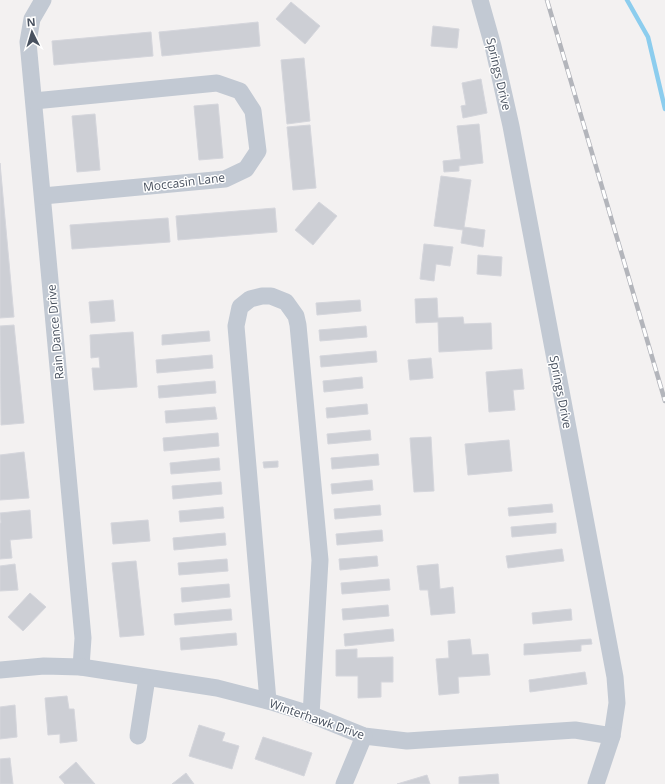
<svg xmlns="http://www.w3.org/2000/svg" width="665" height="784" font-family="'Open Sans',sans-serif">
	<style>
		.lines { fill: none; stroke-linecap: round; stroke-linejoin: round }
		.stream { stroke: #8ccdee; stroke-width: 4.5 }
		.building { fill: #cdcfd5; stroke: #d5d6dc }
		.minor { stroke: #c2c9d3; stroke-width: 17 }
		.rail-casing { stroke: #b3b5bb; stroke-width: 4.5 }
		.rail { stroke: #fff; stroke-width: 3; stroke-dasharray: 9; stroke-linecap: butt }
		.labels { text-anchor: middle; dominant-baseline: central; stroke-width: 3; stroke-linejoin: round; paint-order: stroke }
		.street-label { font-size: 12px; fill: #48515f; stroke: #fff }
	</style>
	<rect width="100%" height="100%" fill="#f3f1f1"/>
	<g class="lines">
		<!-- stream -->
		<path class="stream" d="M627,0L648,37L665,109"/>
	</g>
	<!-- building -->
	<g class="building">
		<path d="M291,2L320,26L305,44L276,19Z"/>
		<path d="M258,22L260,46L162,56L159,32Z"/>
		<path d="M433,26L459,29L457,48L431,46Z"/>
		<path d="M151,32L153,56L54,65L52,41Z"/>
		<path d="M304,58L310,121L287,124L281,60Z"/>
		<path d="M481,79L487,113L463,118L461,106L466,105L462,83Z"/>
		<path d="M218,104L223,158L199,160L194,106Z"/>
		<path d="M95,114L100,170L77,172L72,116Z"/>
		<path d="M479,124L483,163L459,166V171L444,172L443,161L461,159L457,126Z"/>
		<path d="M310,125L316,188L293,190L287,127Z"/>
		<path d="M0,163L14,317L0,318Z"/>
		<path d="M441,176L471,180L464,227L485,230L483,247L461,243L463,230L434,226Z"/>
		<path d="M319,202L337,216L313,245L295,230Z"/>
		<path d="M275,208L277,232L178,240L176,216Z"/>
		<path d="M168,218L170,242L72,249L70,225Z"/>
		<path d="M424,244L453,247L450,266L436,264L434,281L420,279Z"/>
		<path d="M478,255L502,257L501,276L477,274Z"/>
		<path d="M437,298L438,318L463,317L464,324L491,323L492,349L439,352L438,322L416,323L415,299Z"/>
		<path d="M113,300L115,321L91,323L89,302Z"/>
		<path d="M360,300L361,311L317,315L316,303Z"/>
		<path d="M14,325L24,423L1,425L0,326Z"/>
		<path d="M366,326L367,337L320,341L319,330Z"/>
		<path d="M209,331L210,341L162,345V335Z"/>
		<path d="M133,332L137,387L94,390L92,368H100L99,357L91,358L90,335Z"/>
		<path d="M376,351L377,362L321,367L320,356Z"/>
		<path d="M212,355L213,368L157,373L156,360Z"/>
		<path d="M431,358L433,378L410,380L408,360Z"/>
		<path d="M522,369L524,389L513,390L515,410L489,412L486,372Z"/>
		<path d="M362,377L363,388L324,392L323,381Z"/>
		<path d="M215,381L216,393L159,398L158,386Z"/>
		<path d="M367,404L368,414L327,418L326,408Z"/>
		<path d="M215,407L217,419L166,423L165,411Z"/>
		<path d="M370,430L371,440L328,444L327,434Z"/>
		<path d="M218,433L219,446L164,451L163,438Z"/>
		<path d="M431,437L434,491L414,492L410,438Z"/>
		<path d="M509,440L512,471L468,475L465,444Z"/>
		<path d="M24,452L29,498L0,500V455Z"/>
		<path d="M378,454L379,465L332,469L331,458Z"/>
		<path d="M219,458L220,470L171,474L170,463Z"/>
		<path d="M278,461V467L264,468L263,462Z"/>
		<path d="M372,480L373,490L332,494L331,484Z"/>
		<path d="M221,482L222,494L173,499L172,486Z"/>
		<path d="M552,504L553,512L509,516L508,508Z"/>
		<path d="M380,505L381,515L335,519L334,509Z"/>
		<path d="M223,507L224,518L180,522L179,511Z"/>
		<path d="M30,510L32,538L10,540L12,558L0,559V523H1L0,513Z"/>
		<path d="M148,520L150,541L113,544L111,523Z"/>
		<path d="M556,523V533L512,537L511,527Z"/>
		<path d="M382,530L383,541L337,545L336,534Z"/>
		<path d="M225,533L226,545L174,550L173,538Z"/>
		<path d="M562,549L564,561L508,568L506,556Z"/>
		<path d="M377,556L378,566L340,570L339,559Z"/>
		<path d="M227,559L228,571L179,575L178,563Z"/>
		<path d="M136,561L144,635L120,637L112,563Z"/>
		<path d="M15,564L18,590L0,591V566Z"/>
		<path d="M438,564L440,589L453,587L455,613L431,615L428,590H420L417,566Z"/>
		<path d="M389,579L390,590L342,594L341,583Z"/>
		<path d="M229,584L230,597L182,602L181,588Z"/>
		<path d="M30,593L46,607L23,631L8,617Z"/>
		<path d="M388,605L389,616L343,620L342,609Z"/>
		<path d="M231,609L232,620L175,625L174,614Z"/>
		<path d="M571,609L572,620L533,624L532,613Z"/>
		<path d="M393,629L394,641L345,646L344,634Z"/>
		<path d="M236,633L237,645L181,650L180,638Z"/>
		<path d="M470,639L472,655L488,654L490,675L458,677L459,693L439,695L436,659L449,658L448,641Z"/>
		<path d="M591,639L592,644L581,645V651L524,655V644Z"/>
		<path d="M357,649V658L393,657V682H381V697L358,698V676H336V650Z"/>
		<path d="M585,672L587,684L530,692L529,680Z"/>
		<path d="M67,696L69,709H74L77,741L60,743V734L48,735L45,698Z"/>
		<path d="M15,705L17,737L0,739V707Z"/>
		<path d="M199,725L225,733L222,741L239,746L232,769L189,756Z"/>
		<path d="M263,737L312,753L304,776L255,759Z"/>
		<path d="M10,758L13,784H0V759Z"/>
		<path d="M76,762L95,784H65L59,777Z"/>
		<path d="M186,773L194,784H172Z"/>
		<path d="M498,774L499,784H459V777Z"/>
		<path d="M427,775L430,784H397Z"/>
	</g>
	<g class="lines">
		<!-- minor -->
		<g class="minor">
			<path d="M43,0L32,19L28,42L83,638L81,667"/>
			<path d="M480,0L493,46L511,126L615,677L617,703L612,736L596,784"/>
			<path d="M34,101L217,83L240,91L253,111L258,151L246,169L225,179L43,196"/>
			<path d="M0,670L44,666L81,667L217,688L268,701L307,713L364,736L407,741L575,730L612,736"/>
			<path d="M268,701L236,326L240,307L250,299L262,296H271L286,302L296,316L298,325L320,560L311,715"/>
			<path d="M138,736L147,678"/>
			<path d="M344,784L364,736"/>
		</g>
		<defs>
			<path id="rail" d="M547,0L665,401"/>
		</defs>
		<!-- rail casing -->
		<use href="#rail" class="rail-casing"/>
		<!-- rail -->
		<use href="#rail" class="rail"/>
	</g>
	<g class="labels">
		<!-- street labels -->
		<g class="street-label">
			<text transform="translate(499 74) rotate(77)">Springs Drive</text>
			<text transform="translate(184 182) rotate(-7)">Moccasin Lane</text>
			<text transform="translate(55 332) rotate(-95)">Rain Dance Drive</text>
			<text transform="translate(561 392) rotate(79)">Springs Drive</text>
			<text transform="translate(317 719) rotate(19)">Winterhawk Drive</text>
		</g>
	</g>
	<!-- north arrow -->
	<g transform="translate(32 32) rotate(355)" stroke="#ffffff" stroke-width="3" paint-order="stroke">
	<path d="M0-3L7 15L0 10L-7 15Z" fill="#48515f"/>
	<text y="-6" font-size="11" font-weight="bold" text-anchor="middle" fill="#48515f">N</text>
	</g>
</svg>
